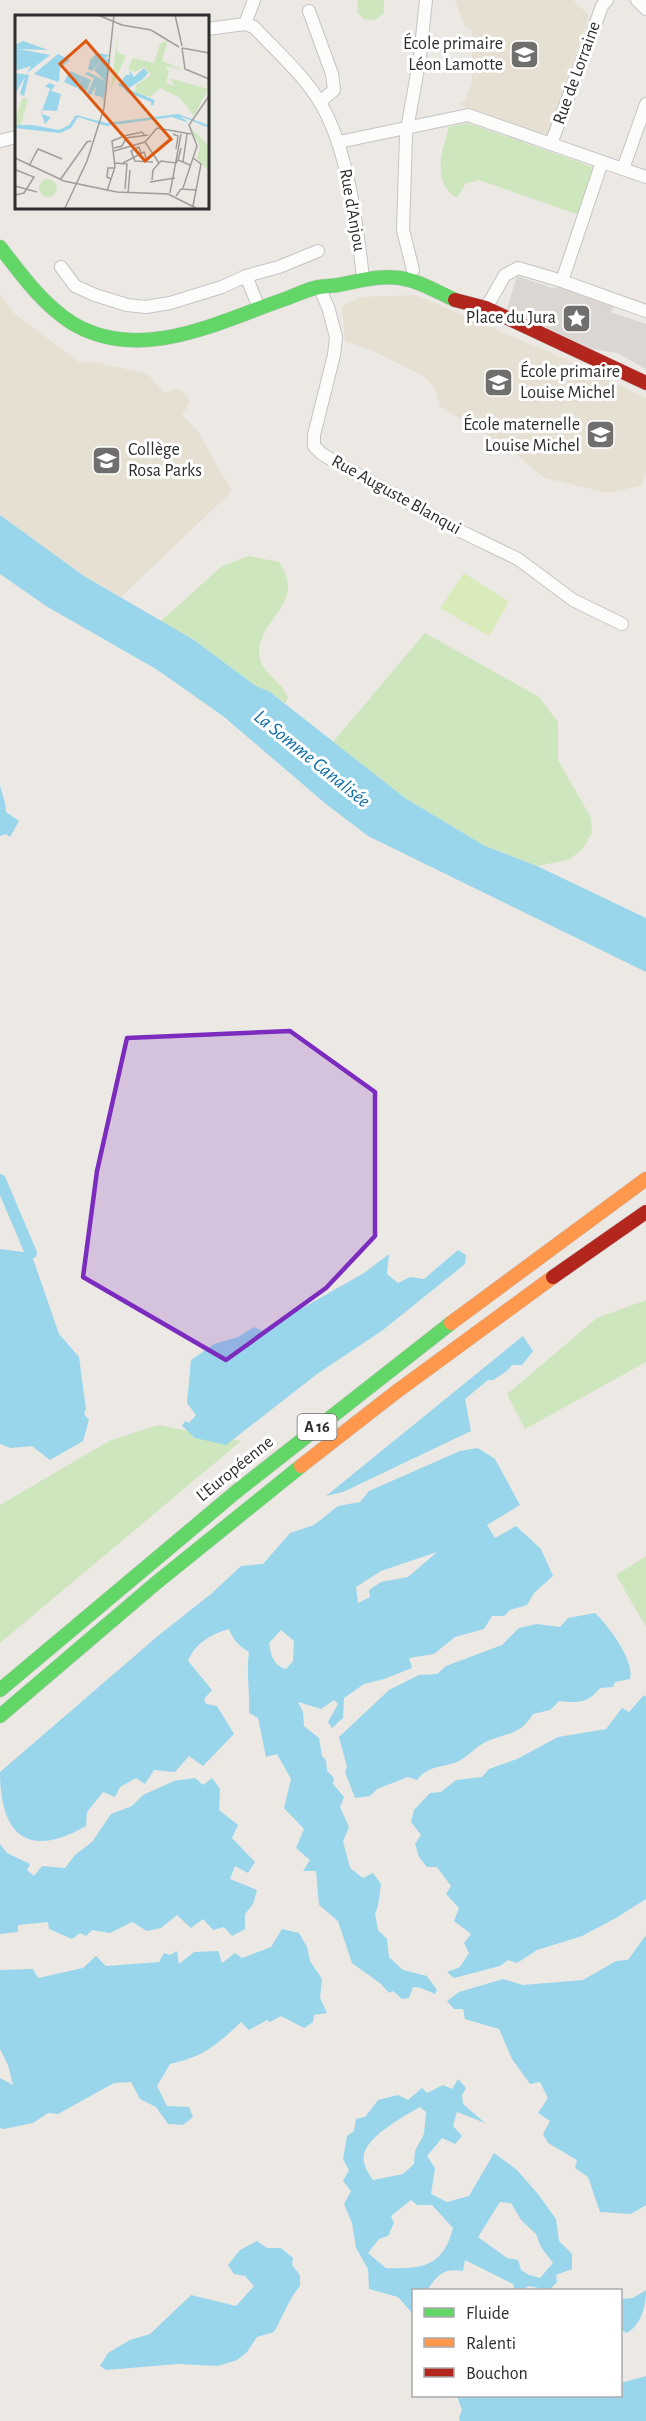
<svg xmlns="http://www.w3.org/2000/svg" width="646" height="2421" font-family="'Alegreya Sans',sans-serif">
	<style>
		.education { fill: #e6e0d3 }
		.green { fill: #cee6be }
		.pitch { fill: #d9eabb }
		.plaza { fill: #dad6d2 }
		.water { fill: #99d6ec; fill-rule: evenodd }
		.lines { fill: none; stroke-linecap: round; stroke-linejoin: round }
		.canal { stroke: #99d6ec; stroke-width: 12 }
		.street-casing { stroke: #c5c4c5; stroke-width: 14 }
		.fast-casing { stroke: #c5c4c5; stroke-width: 15 }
		.slow-casing { stroke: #c5c4c5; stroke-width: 15 }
		.jam-casing { stroke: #c5c4c5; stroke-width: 15 }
		.street { stroke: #fcfcfb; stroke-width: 12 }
		.fast { stroke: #63d668; stroke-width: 14 }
		.slow { stroke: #ff974d; stroke-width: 14 }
		.jam { stroke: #b3261e; stroke-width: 14 }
		.marked { fill: #7b2cbf; fill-opacity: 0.2; stroke: #7b2cbf; stroke-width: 4.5; stroke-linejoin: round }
		.labels { text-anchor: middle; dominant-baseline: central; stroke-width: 6; stroke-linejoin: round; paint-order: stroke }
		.shield { fill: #fff; stroke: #6d6d6d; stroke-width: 1.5 }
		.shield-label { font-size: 16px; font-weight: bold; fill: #2e2e2e }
		.poi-label { font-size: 18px; fill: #2e2e2e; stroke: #fff; text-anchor: end }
		.street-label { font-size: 18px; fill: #2e2e2e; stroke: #fff }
		.water-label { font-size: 20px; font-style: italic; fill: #0d6fa3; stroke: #fff }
		.inset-river { fill: none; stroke: #99d6ec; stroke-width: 3 }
		.inset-road { fill: none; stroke: #a09e9b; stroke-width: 1.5 }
		.view { fill: #df570e; fill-opacity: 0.15; stroke: #df570e; stroke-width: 3 }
		.inset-edge { fill: none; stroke: #2e2e2e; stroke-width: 3 }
	</style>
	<rect width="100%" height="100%" fill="#ece8e4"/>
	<!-- education -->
	<g class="education">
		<path d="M455,0H573L589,15L548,136L458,104L465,101L472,80V30L465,27Z"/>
		<path d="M0,294L15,314L79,362L100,363L147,374L163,391L166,392L176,389L183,391L188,396L189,403L182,415L197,430L232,491L121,597L84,576L0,515Z"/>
		<path d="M416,295L574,363L646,398V472L641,486L607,493L544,478L512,451L440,406L435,388L423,376L371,350L345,341L342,306L360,297Z"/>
	</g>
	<!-- green -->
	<g class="green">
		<path d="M358,0H384V13L375,20L364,19L357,12Z"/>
		<path d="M468,123L593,167L579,215L479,180L465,184L457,198C431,184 442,150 449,127Z"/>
		<path d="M249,556L279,562C307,603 261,616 259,651C258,672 282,680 288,698L285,703L270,692L256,686L194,640L161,621L222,566Z"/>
		<path d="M425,633L539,697L558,722V760L591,818L592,833L582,850L568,860L537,866L485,846L405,798L333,742Z"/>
		<path d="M646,1300V1362L525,1429L507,1394L597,1318Z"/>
		<path d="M158,1425L241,1441L0,1643V1505L109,1441Z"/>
		<path d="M646,1556V1627L616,1575Z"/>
	</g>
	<!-- pitch -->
	<path class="pitch" d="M464,573L509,602L489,636L440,608Z"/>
	<!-- plaza -->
	<path class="plaza" d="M517,276L552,288L561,287L615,305L610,312L646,324V369L617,353L592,349L507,309Z"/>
	<!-- water -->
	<g class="water">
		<path d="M0,515L84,576L194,640L256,686L270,692L405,798L485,846L537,866L646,918V972L368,836L326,804L223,716L156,669L46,606L0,574Z"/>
		<path d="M0,785C2,795 6,802 6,812L19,821L10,837L6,834L0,836Z"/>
		<path d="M0,1249L31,1253L59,1334L79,1357L86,1409L84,1414L89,1420L83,1441L50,1460L32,1446L11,1448L0,1444Z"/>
		<path d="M458,1250L466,1255L465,1264L383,1330L317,1374L226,1445L195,1438L182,1426L185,1421L189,1423L196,1415L187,1403L191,1360L214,1344L238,1337L254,1327L262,1331L364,1273L389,1254L387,1274L398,1283L410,1277L424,1279Z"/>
		<path d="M523,1336L533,1351L522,1365H512L507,1371L493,1380H488L465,1399L471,1431L343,1492L326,1496Z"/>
		<path d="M478,1448L495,1459L520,1505L487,1525L495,1538L516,1526L541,1549L553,1576L534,1593L527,1605L510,1610L504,1616H492L484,1629L455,1637L434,1654L409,1658L412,1668L384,1679L364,1684L344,1698L343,1718L332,1728L328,1722L338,1704L334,1700L321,1709L298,1702L303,1712L304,1726L319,1738L322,1756L326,1760L327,1771L334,1778L333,1784L344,1797L340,1807L349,1827L343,1841L350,1868L363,1878L373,1873L381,1884L378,1906L375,1914L378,1930L387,1939L389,1957L403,1970L427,1976L437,1990L435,1994L421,1988L413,1987L409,1998L402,1999L393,1991L389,1993L381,1984L352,1963L338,1921L319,1905L316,1871H303L310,1860L296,1848L304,1829L284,1808L291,1779L277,1754L266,1757L258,1718L249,1713C250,1692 246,1672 249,1652C239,1646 233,1640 229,1629C212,1634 195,1643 188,1661L212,1690L204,1699L206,1704L217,1706L234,1734L203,1766L189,1756L175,1772L154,1770L145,1784L136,1778L120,1787L115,1797L103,1792L87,1812L86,1826C27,1860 0,1834 0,1772L159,1635L211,1594L241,1566L263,1564L290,1533L314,1525L338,1506L360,1502L369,1491L460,1451ZM437,1552L408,1577L381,1582L369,1590L370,1597L358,1603L356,1587L381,1571ZM281,1630L294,1641L293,1661L286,1669C273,1665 271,1655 269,1643Z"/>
		<path d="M595,1613C608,1625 635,1661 630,1679L615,1682L613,1687L600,1688C587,1704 578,1703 559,1701L550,1710L533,1714C519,1738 502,1732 482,1744C474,1749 467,1757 459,1761C443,1768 428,1765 417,1780L408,1777L377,1789L370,1796L355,1798L345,1772L347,1767L339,1737L389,1690L419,1675L437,1674L446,1666L502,1645L519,1628L537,1624L560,1627L568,1618Z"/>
		<path d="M644,1695L646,1697V1899L616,1918L582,1936L537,1950L517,1963L508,1960L500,1966L454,1978L447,1972L460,1967L469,1953L464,1943L471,1934L454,1921L459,1908L446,1894L451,1886L437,1867H427L419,1857L415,1844L421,1835L411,1822L414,1810L430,1793L441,1792L456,1780L482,1777L489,1769L517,1759L558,1737L606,1729L622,1708L629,1712Z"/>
		<path d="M195,1778L203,1785L212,1778L220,1789L219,1810L238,1825L232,1838L255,1862L248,1873L235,1866L230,1879L257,1890L253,1904L245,1914V1929L232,1936L224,1927L213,1930L203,1919L191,1928L177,1915L161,1928L147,1931L132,1922L110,1933L92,1930L86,1936L80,1933L72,1939L49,1929L48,1922L18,1925V1932L0,1934V1844L7,1853L30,1864L27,1870L34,1876L42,1866L65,1868L75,1855L92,1842L111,1814L132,1806L143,1795L174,1781Z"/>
		<path d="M282,1929L299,1933L307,1947L310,1961L322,1979L320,1998L327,2013L314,2015L313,2022L304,2028L281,2016L270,2022L267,2020L249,2030L241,2022C217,2045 203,2057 170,2064L157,2086L167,2106L189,2107L193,2117L183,2125L168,2124L156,2107L140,2099L131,2082L114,2083L58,2114L48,2113L33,2123L4,2129L0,2128V2078L13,2085L8,2065L0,2049V1970L33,1969L38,1978L83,1968L96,1956L106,1966L159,1962L164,1953L170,1955L177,1951L179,1964L194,1952L218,1951L222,1963L235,1953L242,1958L271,1947Z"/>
		<path d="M646,1935V2205L631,2214L600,2212L588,2177L575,2168L577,2160L548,2143L543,2134L550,2121L538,2113L548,2098L540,2082L530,2084L512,2059L499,2029L465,2019L463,2009H454L447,2001L459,1992L503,1979L523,1985L583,1980L616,1961L628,1960Z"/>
		<path d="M458,2079L466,2088L462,2095L463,2104L485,2123L457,2112L453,2126L462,2136L455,2144L442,2138L427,2156L435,2168L431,2194L447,2202L469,2196L494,2153L517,2170L538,2194L556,2219L559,2241L572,2254V2269L556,2275L557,2282L549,2290L529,2286L521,2290H515L513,2284L465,2260L463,2271C444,2268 438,2274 428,2289L430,2290H414L413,2314L398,2297L369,2289L368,2269L356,2248L352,2223L344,2204L351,2191L343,2181L349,2170L343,2159L347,2136L354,2131L356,2119L365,2117L378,2100L398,2095L408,2100L422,2088L427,2093L443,2085L452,2089ZM420,2107L426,2112L424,2134L415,2151L414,2164L403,2174L373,2180C368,2173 362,2164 364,2154C368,2136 404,2116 420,2107ZM411,2200L417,2205H432L453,2228C443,2267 422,2269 386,2268L368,2253L379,2239L388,2236L394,2223L391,2216ZM500,2202L511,2203L521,2220L536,2234L541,2247L553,2263L540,2278L529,2275L521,2270L518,2260L507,2258L478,2237Z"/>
		<path d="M257,2241L267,2248H281L293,2258L292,2265L300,2275V2286C290,2297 282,2318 274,2332L257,2337L247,2352L237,2360L218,2366L178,2364L106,2370L100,2366L108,2353L130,2340L150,2334L191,2295L236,2306L254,2286L245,2276L234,2274L228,2265L240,2250Z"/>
		<path d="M646,2290C646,2306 641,2325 627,2333L621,2330V2299L633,2298Z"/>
		<path d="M646,2376V2421H460L459,2418L462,2410L457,2396H620L621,2383Z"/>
	</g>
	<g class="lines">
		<!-- canal -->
		<path class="canal" d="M0,1180L31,1253"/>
		<defs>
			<g id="street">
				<path d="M607,0L602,6L551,144L646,177"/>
				<path d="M637,0L646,9"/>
				<path d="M309,11L332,74L334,90L320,102"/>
				<path d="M245,24L254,0"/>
				<path d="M207,29L245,24L254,27C276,51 304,75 321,104C348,150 357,225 363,278"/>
				<path d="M0,141L16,137"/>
				<path d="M339,142L468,115L551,144"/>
				<path d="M602,162L562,281L646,311"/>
				<path d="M623,169L646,104"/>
				<path d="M61,267L75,286L95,295L127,305L146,307L170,303L222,287L246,276L279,267L318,251"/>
				<path d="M413,270L403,230L406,135L420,57L426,0"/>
				<path d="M246,276L259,308"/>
				<path d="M319,287L328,307L336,337L334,355L314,435V446L322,454L346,468L454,528L518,559L573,600L622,624"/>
				<path d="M486,308L505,275L518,268L562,281"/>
			</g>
			<g id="fast">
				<path d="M0,247C21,274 42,304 72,323C140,364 218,322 285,299C296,295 308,289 319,287C325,286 332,286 338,285C359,281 379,275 400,278C420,281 437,292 455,300"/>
				<path d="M0,1690L237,1491L451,1323"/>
				<path d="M0,1716L156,1583L301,1466"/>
			</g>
			<g id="slow">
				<path d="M451,1323L646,1179"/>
				<path d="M301,1466L396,1392L553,1277"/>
			</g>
			<g id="jam">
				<path d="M455,300L486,308L646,383"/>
				<path d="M553,1277L646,1212"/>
			</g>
		</defs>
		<!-- street casing -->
		<use href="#street" class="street-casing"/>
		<!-- fast casing -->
		<use href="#fast" class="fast-casing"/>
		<!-- slow casing -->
		<use href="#slow" class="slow-casing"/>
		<!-- jam casing -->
		<use href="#jam" class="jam-casing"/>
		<!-- street -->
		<use href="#street" class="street"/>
		<!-- fast -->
		<use href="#fast" class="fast"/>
		<!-- slow -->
		<use href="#slow" class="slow"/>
		<!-- jam -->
		<use href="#jam" class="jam"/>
	</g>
	<!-- marked area -->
	<path class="marked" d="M290,1031L375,1092V1236L326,1288L226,1360L83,1277L97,1171L127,1038Z"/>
	<!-- icons -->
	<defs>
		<symbol id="school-square" viewBox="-11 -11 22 22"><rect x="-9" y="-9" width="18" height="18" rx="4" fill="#706f6e" stroke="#fff"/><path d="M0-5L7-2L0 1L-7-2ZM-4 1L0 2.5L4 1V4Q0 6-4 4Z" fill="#fff"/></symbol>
		<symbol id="sight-square" viewBox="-11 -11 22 22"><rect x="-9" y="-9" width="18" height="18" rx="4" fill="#706f6e" stroke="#fff"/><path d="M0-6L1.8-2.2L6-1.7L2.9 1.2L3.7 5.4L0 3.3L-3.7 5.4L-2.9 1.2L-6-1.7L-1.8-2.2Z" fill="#fff"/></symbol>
	</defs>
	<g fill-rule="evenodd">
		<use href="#school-square" x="508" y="38" width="33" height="33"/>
		<use href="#sight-square" x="560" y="302" width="33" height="33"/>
		<use href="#school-square" x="482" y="366" width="33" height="33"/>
		<use href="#school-square" x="584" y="418" width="33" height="33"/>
		<use href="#school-square" x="90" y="444" width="33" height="33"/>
	</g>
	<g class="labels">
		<!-- shield labels -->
		<rect class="shield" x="297.5" y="1414" width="39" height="26" rx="4.5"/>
		<g class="shield-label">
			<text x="317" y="1427">A 16</text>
		</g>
		<!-- poi labels -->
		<g class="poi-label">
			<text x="503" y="44">École primaire<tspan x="503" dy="21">Léon Lamotte</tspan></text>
			<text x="556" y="318">Place du Jura</text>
			<text x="520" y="372" text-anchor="start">École primaire<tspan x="520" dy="21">Louise Michel</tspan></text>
			<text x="580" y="425">École maternelle<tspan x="580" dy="21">Louise Michel</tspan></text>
			<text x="128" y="450" text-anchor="start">Collège<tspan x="128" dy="21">Rosa Parks</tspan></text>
		</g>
		<!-- street labels -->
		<g class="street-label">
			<text transform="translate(577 73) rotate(-70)">Rue de Lorraine</text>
			<text transform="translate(352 210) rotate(80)">Rue d'Anjou</text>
			<text transform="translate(396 495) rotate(29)">Rue Auguste Blanqui</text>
			<text transform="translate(235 1469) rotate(-39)">L'Européenne</text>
		</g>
		<!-- water labels -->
		<g class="water-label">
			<text transform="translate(312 759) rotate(39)">La Somme Canalisée</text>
		</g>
	</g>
	<!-- overview -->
	<g transform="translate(15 15)">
		<rect width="194" height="194" fill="#ece8e4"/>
		<path d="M102,23V37L111,41L96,74ZM153,25L147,46L169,55L150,51L154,56L151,68L160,71L154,63L193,74L179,101L165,83L145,73L135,82L120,77L121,70L136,60L129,52L120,57L113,54L118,43L139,48L145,29ZM0,83L2,101L7,83L13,84L6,110L0,109ZM174,111L193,130V155L182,144L185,131ZM24 173a9 9 0 1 1 18 0a9 9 0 1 1-18 0Z" fill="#cee6be"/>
		<path d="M8,26L33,35L4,34L35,40L12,58L16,51L0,56V30ZM82,38L95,40L90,43L95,45L88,88L87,82L79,80L81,71L76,80L72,79L79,63L69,59L73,57L90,66L79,55L88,44L77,56L73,54L75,45ZM43,39L55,45L45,53L44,67L19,59ZM129,53L133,58L128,64L111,75L103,70L111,60H115L114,55L119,62ZM55,56L76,65L71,78L63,74L67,62L62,73L49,67ZM0,58L14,60L9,81L5,79L10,62L0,79ZM34,68L40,70L36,76L46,79L42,96L27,95V99L36,102L30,109L26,98L35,74L30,71ZM163,99L193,110L194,113L165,101L174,108L157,102L91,111L63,102L56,113L45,118L0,113V110H17L44,115L54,110L61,100L91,108Z" fill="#99d6ec"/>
		<path class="inset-river" d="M111,75L138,86L137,90"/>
		<path class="inset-road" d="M83,0L107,10L136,15L164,32M160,0L167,31M167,33L170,54L194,64M167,33L194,38M158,119L163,121L161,134M109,121L127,117L130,121M130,127L144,148M99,133L107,131L111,123L133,120M166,133L163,145L175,150M99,136L130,127L142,113L176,119M126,138L124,132L116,136L120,146L138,147M0,143L49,166L102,177M168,147L172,119M100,148L112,149L110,174M108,148L129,137L132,146M14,151L23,134L47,144M96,164L92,162L93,153H100M45,165L72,127L76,126M137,165L138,155L146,146L161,148L163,145M135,167L160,163M0,171L22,177M168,173L182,131L174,110L194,81M92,176L100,152L97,126L107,122M101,177L154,179M113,178L115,155M155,178L166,119M153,179L181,193M0,180L9,178L19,162L1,155M161,181L166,174L182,175M178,191L186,149L178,143M50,193L72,146L89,93L99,0"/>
		<path class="view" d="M71,26L156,124L130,146L45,49Z"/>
		<rect width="194" height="194" class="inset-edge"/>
	</g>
	<!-- legend -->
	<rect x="412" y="2289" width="210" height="108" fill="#ffffff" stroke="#ababab" stroke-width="1.5"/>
	<rect x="424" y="2308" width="30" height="9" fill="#63d668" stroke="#ababab" stroke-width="1.5"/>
	<text x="466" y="2319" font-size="18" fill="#2e2e2e">Fluide</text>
	<rect x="424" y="2338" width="30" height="9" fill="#ff974d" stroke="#ababab" stroke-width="1.5"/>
	<text x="466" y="2349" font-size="18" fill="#2e2e2e">Ralenti</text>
	<rect x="424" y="2368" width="30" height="9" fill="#b3261e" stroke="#ababab" stroke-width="1.5"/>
	<text x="466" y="2379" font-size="18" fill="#2e2e2e">Bouchon</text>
</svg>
